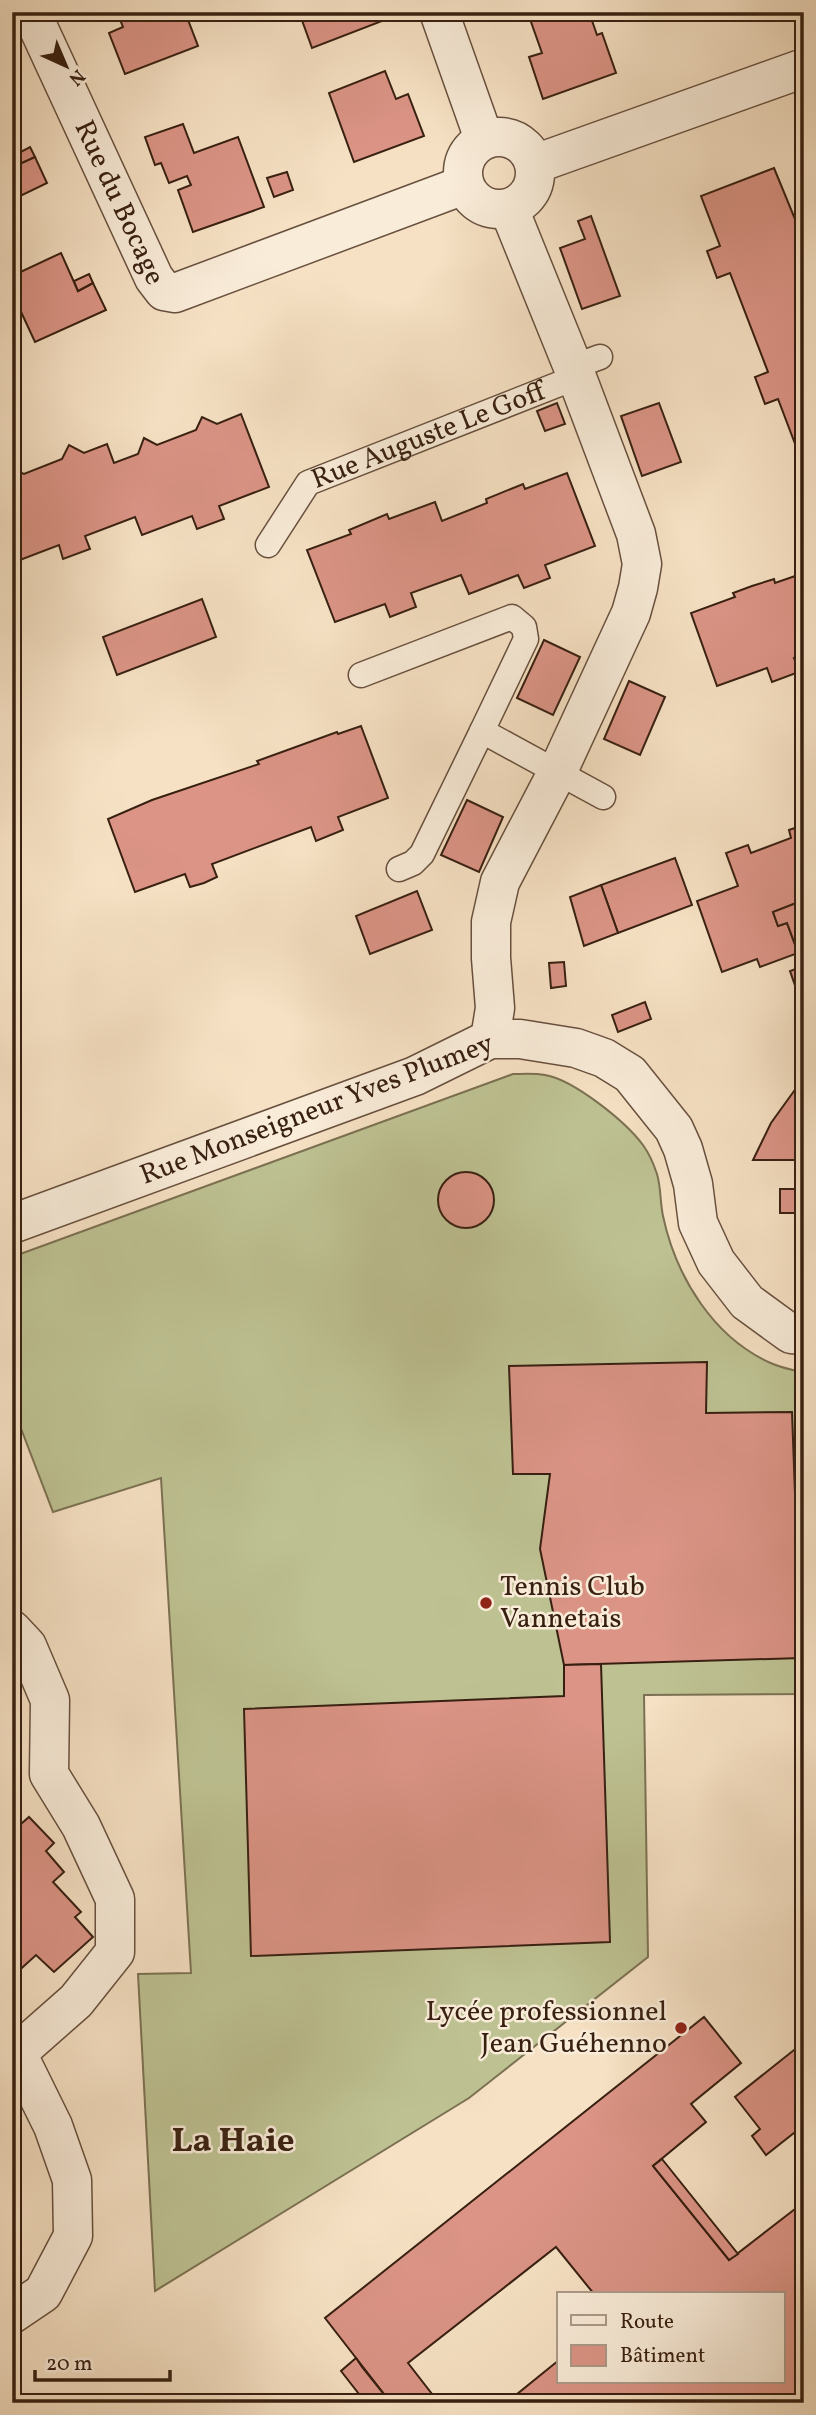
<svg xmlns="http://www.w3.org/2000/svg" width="816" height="2415" font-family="Vollkorn,serif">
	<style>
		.pitch { fill: #bec293; stroke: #7b7152; stroke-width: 2 }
		.building { fill: #db9486; stroke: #382011; stroke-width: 2 }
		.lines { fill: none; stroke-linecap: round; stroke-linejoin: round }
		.service-casing { stroke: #68503e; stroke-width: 27 }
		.minor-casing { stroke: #68503e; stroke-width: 41 }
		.service { stroke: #f9ecd9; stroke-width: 24 }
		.minor { stroke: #f9ecd9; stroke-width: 38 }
		.poi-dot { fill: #8f2418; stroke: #f9ecd9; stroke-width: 2.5 }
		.labels { text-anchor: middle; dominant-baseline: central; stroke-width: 5; stroke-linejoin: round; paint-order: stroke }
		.street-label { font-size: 28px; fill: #382011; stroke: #f9ecd9 }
		.poi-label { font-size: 28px; fill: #382011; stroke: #f9ecd9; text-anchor: start }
		.district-label { font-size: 35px; font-weight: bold; fill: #382011; stroke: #f9ecd9 }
	</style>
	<rect width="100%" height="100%" fill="#f6e1c4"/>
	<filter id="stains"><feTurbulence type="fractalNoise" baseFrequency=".00286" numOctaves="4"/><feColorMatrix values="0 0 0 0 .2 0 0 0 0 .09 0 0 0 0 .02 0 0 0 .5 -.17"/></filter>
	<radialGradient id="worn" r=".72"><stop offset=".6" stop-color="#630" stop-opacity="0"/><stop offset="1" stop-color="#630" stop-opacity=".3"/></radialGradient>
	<!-- pitch -->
	<path class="pitch" d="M513,1074C523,1074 534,1073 545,1075C574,1080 625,1121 643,1145C648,1152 654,1165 657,1174C661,1187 660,1202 663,1216C676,1277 714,1339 773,1364C782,1368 794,1370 804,1373V1694L644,1695L648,1957L469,2098L155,2291L138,1974L191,1973L161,1478L53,1512L12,1405V1257Z"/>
	<!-- building -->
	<g class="building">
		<path d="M117,12H185L198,46L125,74L109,33L123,27Z"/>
		<path d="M299,12H378L382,21L312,48Z"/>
		<path d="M548,12H589L597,35L602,33L616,73L543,99L529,57L542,53L530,19Z"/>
		<path d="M385,71L396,99L408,94L424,136L354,162L329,93Z"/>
		<path d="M183,124L194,153L238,137L264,207L193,232L178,190L191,185L187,176L169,183L161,163L155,165L145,137Z"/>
		<path d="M30,147L35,157L20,164L15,155Z"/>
		<path d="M12,149L20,164L35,157L47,183L12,200Z"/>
		<path d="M774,168L804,241V446L797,449L778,399L765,404L755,377L768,372L730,273L717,278L707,251L720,246L701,196Z"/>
		<path d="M287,172L293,190L274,197L267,178Z"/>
		<path d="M591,216L620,296L582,309L560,248L585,239L578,221Z"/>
		<path d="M61,253L78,291L93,283L106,310L35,342L16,301L19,299L12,285V276Z"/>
		<path d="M89,274L93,283L78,291L74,281Z"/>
		<path d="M557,403L565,424L545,431L537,411Z"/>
		<path d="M659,403L681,462L642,476L621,416Z"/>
		<path d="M241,414L269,487L219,506L224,519L197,529L192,516L142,535L135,517L85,536L90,549L63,559L59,545L12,563V469L24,474L62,459L69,445L84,453L107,444L114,463L138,454L144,438L157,445L196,430L202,417L217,424Z"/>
		<path d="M567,473L595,546L545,565L550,578L524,588L518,575L469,594L461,575L411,593L416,607L390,617L385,604L335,622L307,550L351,534L349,530L387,514L389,519L435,502L442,521L487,503L486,499L523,484L525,489Z"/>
		<path d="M804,573V655L794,658L799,672L772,682L767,668L717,686L691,613L735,597L733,593L752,586L774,579L775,583Z"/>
		<path d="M202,599L216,637L117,675L103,637Z"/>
		<path d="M544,640L580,657L553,715L517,698Z"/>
		<path d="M629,681L665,697L640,755L604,739Z"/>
		<path d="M361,726L388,798L338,817L343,830L316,841L311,827L212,864L217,877L204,883L190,887L185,874L135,892L108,819L152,800L259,764L257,761L337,732L338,734Z"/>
		<path d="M467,800L503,817L479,872L441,855Z"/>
		<path d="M804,825V900L773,912L778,926L787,923L798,953L760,967L757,959L722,972L697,901L738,886L726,853L748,845L751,853L791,838L789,830Z"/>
		<path d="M675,858L692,905L618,933L601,885Z"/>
		<path d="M601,885L618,933L584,946L570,897Z"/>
		<path d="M417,891L432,930L370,954L356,916Z"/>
		<path d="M804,900V954L799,955L787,923L778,926L773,912Z"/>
		<path d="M564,962L566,986L551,988L549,963Z"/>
		<path d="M804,966V992L798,994L790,971Z"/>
		<path d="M645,1002L651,1019L618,1032L612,1015Z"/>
		<path d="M802,1080L804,1213H780V1189H802L801,1160H753L771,1123Z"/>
		<circle cx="466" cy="1200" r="28"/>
		<path d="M707,1362L706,1413L792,1412L801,1658L564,1665L540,1549L550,1474H513L509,1366Z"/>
		<path d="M601,1664L610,1942L251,1956L244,1709L564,1696V1665Z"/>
		<path d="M29,1817L54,1843L46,1851L64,1872L53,1882L81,1912L75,1917L93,1937L54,1972L36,1955L12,1977V1832Z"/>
		<path d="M704,2017L741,2063L691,2104L706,2122L653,2166L729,2260L804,2202V2403H506L559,2360V2382H783V2294H594L556,2247L408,2363L439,2403H391L325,2318Z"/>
		<path d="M804,2042V2125L766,2155L752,2136L760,2129L735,2097Z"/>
		<path d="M662,2159L738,2254L729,2260L653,2166Z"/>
		<path d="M356,2358L362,2367L391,2403H366L341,2371Z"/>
	</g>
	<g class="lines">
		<defs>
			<g id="service">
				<path d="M573,367L600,357"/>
				<path id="s1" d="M268,545L308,483L577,377"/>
				<path d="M361,675L512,617L524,627L526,639L482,731L603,797"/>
				<path d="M399,869L413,863L422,854L482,731"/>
			</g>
			<g id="minor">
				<path id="s2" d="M31,12L154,278L164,291L175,293L464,185"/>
				<path d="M439,12L484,139"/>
				<circle cx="499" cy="173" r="36"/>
				<path d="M535,164L804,68"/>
				<path d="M490,1039L495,1008L491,958V922L500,882L558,771L631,613L638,588L642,564L636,534L573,367L509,209"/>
				<path d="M12,1224L415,1076L490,1039H520L576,1048L604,1058L630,1074L674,1129L683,1149L693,1184L698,1223L716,1262L747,1302L791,1334L804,1335"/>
				<path d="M12,1630L27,1646L50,1700L49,1774L81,1826L115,1899V1952L76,2001L17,2053"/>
				<path d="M12,2050L17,2053L53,2126L72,2180L73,2236L43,2293L12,2314"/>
			</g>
		</defs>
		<!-- service casing -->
		<use href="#service" class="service-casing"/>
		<!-- minor casing -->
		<use href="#minor" class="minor-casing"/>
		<!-- service -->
		<use href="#service" class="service"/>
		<!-- minor -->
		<use href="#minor" class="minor"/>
	</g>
	<!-- markers -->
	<g class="poi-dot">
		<circle cx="486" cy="1603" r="7"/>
		<circle cx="681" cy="2028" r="7"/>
	</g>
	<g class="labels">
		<!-- street labels -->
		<g class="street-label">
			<text stroke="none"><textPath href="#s2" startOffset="210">Rue du Bocage</textPath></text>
			<text stroke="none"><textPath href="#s1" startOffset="203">Rue Auguste Le Goff</textPath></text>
			<text transform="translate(317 1110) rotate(-21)">Rue Monseigneur Yves Plumey</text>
		</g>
		<!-- poi labels -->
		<g class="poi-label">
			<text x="500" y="1587">Tennis Club<tspan x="500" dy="32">Vannetais</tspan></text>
			<text x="667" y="2012" text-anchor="end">Lycée professionnel<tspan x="667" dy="32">Jean Guéhenno</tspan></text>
		</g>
		<!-- district labels -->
		<g class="district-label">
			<text x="233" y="2142">La Haie</text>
		</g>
	</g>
	<!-- margin -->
	<rect width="816" height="2415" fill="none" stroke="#f6e1c4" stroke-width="42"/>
	<rect x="14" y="14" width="788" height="2387" fill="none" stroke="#382011" stroke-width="3.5"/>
	<rect x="21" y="21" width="774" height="2373" fill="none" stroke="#382011" stroke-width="2"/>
	<!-- legend -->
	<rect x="557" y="2292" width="228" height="91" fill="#f9ecd9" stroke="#ac9a89" stroke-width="2"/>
	<rect x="571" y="2315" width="35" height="10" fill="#f9ecd9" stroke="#ac9a89" stroke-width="2"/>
	<text x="620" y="2328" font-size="21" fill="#382011">Route</text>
	<rect x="571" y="2345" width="35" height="21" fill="#db9486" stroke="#ac9a89" stroke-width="2"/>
	<text x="620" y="2362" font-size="21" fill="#382011">Bâtiment</text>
	<!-- north arrow -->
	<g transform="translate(66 66) rotate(136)" stroke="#f9ecd9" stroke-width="5" paint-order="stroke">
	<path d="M0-5L12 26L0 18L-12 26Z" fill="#382011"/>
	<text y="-10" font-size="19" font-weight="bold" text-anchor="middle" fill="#382011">N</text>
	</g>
	<!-- scale -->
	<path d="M35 2370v10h135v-10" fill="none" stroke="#382011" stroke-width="3.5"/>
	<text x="46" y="2370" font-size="21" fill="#382011" stroke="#f9ecd9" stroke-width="5" paint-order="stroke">20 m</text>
	<rect width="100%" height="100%" filter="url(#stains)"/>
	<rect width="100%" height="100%" fill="url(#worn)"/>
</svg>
